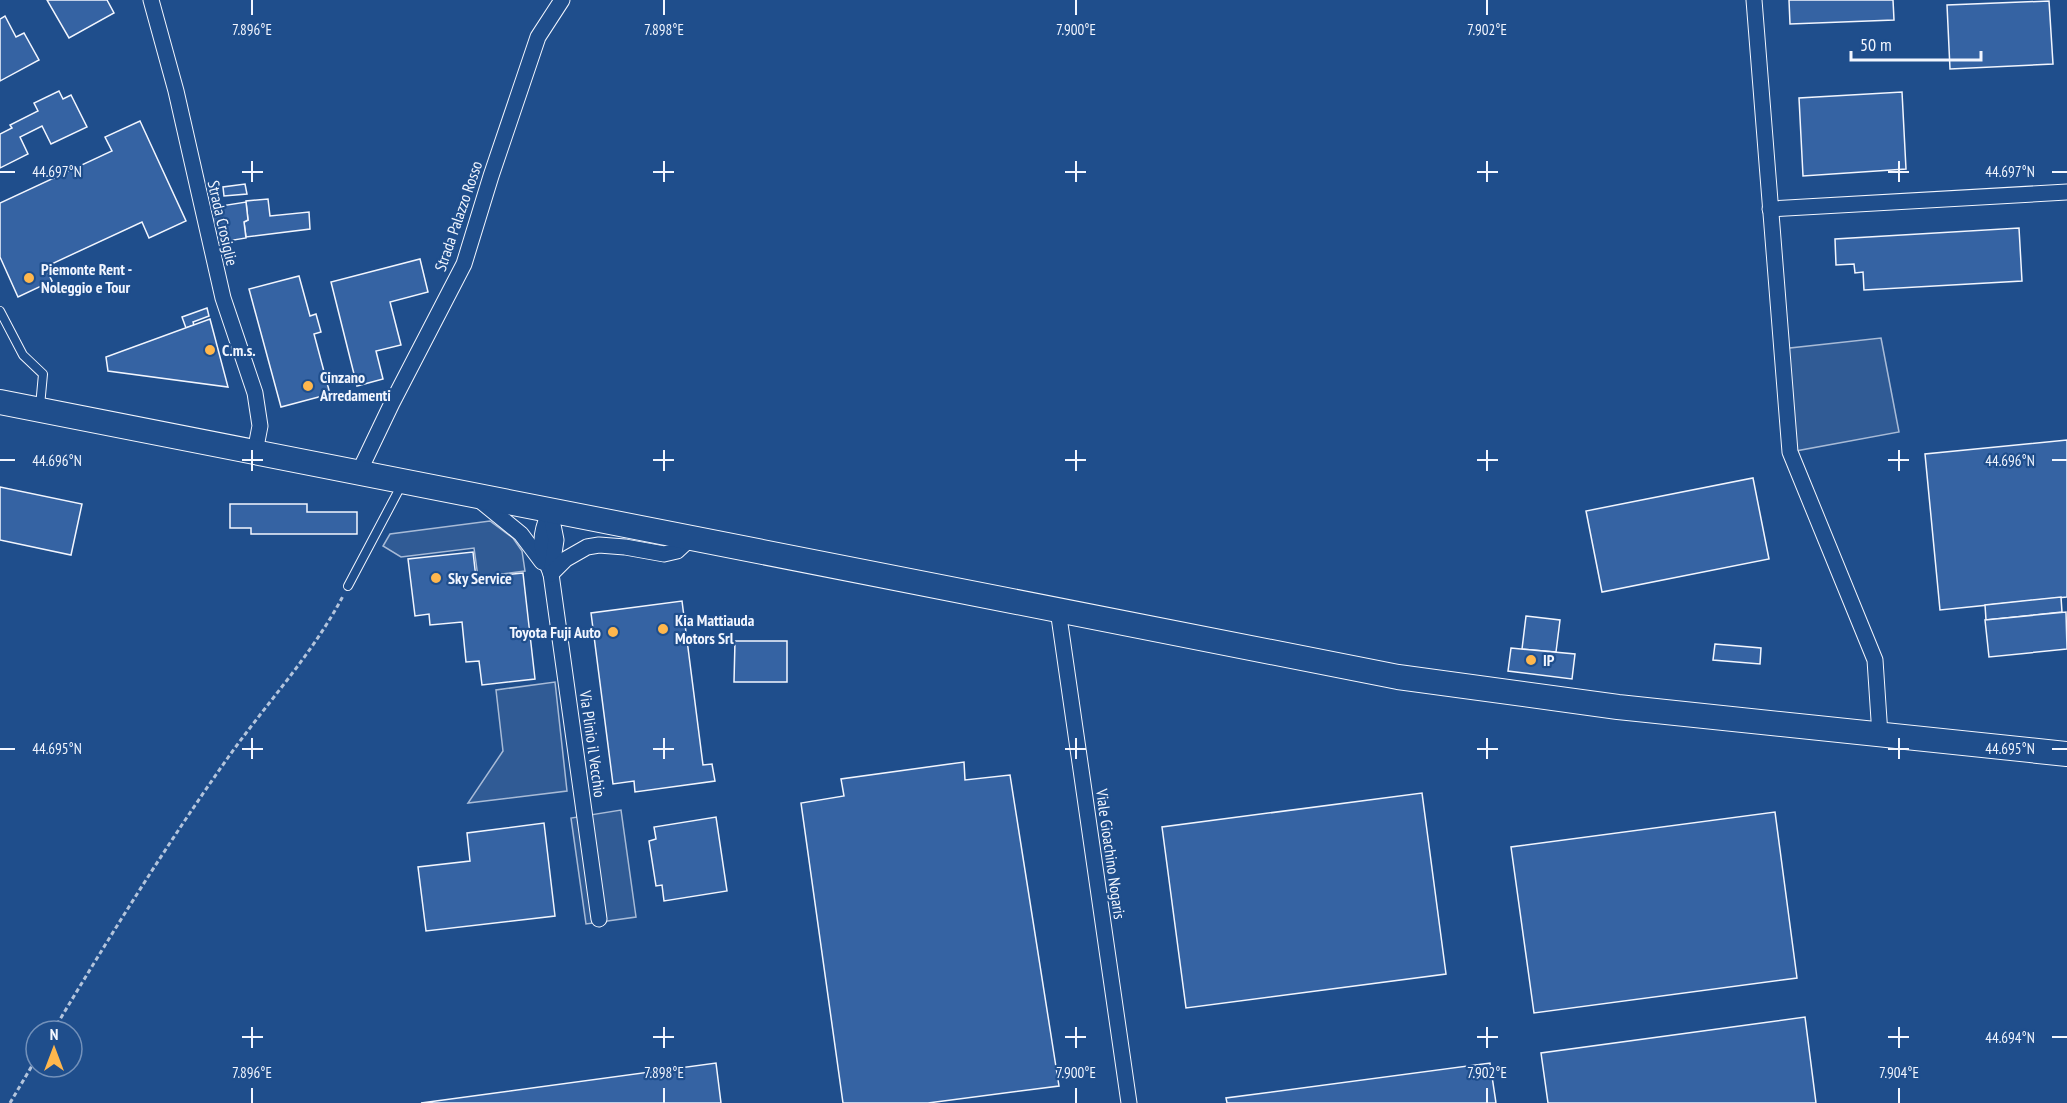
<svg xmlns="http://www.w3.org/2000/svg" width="2067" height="1103" font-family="'PT Sans Narrow',sans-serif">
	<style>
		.built { fill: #305b95; stroke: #a8bbd7; stroke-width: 1.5 }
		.building { fill: #3563a3; stroke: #f2f6ff; stroke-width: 1.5 }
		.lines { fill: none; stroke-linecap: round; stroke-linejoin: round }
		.lane-casing { stroke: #f2f6ff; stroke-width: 10 }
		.street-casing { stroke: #f2f6ff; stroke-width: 17 }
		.primary-casing { stroke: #f2f6ff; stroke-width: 26 }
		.path { stroke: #b3c4dc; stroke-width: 3; stroke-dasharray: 4.5 3; stroke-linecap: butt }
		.lane { stroke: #1f4e8c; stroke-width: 8 }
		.street { stroke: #1f4e8c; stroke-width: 15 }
		.primary { stroke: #1f4e8c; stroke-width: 24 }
		.ticks { fill: none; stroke: #f2f6ff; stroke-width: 2 }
		.poi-dot { fill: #ffb74d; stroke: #1f4e8c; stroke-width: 2 }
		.labels { text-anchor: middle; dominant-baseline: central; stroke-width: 4.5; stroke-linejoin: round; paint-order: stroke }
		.street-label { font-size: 16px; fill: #f2f6ff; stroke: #1f4e8c }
		.poi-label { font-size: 16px; font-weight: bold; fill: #f2f6ff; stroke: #1f4e8c; text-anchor: start }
		.ticks-label { font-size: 15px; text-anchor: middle; fill: #f2f6ff; stroke: #1f4e8c; stroke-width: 4.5; stroke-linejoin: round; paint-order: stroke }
	</style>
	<rect width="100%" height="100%" fill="#1f4e8c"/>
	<!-- built -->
	<g class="built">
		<path d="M1881,338L1899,432L1790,452L1781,349Z"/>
		<path d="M490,521L513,538L522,551L525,571L478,577L474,548L401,557L383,546L390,534Z"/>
		<path d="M555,682L567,791L468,803L503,751L496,690Z"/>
		<path d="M621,810L636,917L586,924L571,818Z"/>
	</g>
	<!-- building -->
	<g class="building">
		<path d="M47,0H107L114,13L69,38Z"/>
		<path d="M1789,0H1893L1894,20L1790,24Z"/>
		<path d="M2049,1L2053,64L1950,69L1947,5Z"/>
		<path d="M5,16L16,37L24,33L39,60L0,81V19Z"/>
		<path d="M59,91L63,99L71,95L87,127L51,144L42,126L20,137L28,154L0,168V134L12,128L10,125L38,111L34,103Z"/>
		<path d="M1902,92L1906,169L1803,176L1799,98Z"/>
		<path d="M140,121L186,221L149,238L142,222L45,267L52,281L18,297L0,257V203L112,151L105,137Z"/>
		<path d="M245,184L247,194L224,196L223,187Z"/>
		<path d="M268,199L270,216L309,212L310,229L246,237L244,222L248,220L246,201Z"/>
		<path d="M246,202L248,220L244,222L246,238L216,243L208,208Z"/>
		<path d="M2019,228L2022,281L1864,290L1863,272L1855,273L1854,264L1836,265L1835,239Z"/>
		<path d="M420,259L428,292L390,302L401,345L376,351L383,379L357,386L331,282Z"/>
		<path d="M299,276L310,316L316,314L321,332L314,334L330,394L281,407L249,289Z"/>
		<path d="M207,308L209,316L193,322L194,325L186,328L182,317Z"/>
		<path d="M210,319L228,387L108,371L106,357Z"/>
		<path d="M2067,440V597L1940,610L1925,454Z"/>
		<path d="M1753,478L1769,559L1602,592L1586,511Z"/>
		<path d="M0,487L82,504L71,555L0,540Z"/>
		<path d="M230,504H307V512H357V534H251V528H230Z"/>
		<path d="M473,552L476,578L523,573L535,679L482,685L479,661L466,662L462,622L430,625L429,614L415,616L408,559Z"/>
		<path d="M2061,597L2062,612L1986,620L1985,605Z"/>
		<path d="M682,601L703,765L712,764L715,781L635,792L634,781L613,784L591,613Z"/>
		<path d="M2066,612L2067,649L1989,657L1985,620Z"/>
		<path d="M1526,616L1560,620L1556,652L1522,649Z"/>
		<path d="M735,641H787V682H734Z"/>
		<path d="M1715,644L1761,648L1760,664L1713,660Z"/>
		<path d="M1511,648L1575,654L1572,679L1508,671Z"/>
		<path d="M964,762L965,780L1010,775L1059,1086L928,1103H843L801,803L844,796L841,779Z"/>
		<path d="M1422,793L1446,974L1186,1008L1162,827Z"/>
		<path d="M1775,812L1797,978L1534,1013L1511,847Z"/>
		<path d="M716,817L727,891L664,901L662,885L656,886L649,841L656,839L654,827Z"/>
		<path d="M544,823L555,916L426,931L418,867L470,861L467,833Z"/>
		<path d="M1805,1017L1816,1103H1548L1541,1053Z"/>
		<path d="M716,1063L721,1103H421Z"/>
		<path d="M1490,1063L1496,1103H1227L1226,1098Z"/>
	</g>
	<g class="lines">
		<defs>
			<g id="lane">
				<path d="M0,311L23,355L43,374L40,406"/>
				<path d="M348,586L402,484"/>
			</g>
			<g id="street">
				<path d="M151,0L176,91L223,298L255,393L260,426L255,452"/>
				<path d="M1754,0L1790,452L1875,660L1880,735"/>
				<path d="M1770,209L2067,192"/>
				<path d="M359,472L392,403L464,264L491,176L538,37L562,0"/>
				<path d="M478,499L521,534L542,562"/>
				<path d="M550,510C538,539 540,546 551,574L599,919"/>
				<path d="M550,510L556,540L551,574"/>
				<path d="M551,574L566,559L587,547L599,545L625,547L664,554L677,551L691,538"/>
				<path d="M1058,610L1129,1103"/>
			</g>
			<path id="primary" d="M0,402L1398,677L1618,707L2067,754"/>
		</defs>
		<!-- lane casing -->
		<use href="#lane" class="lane-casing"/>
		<!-- street casing -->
		<use href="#street" class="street-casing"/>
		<!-- primary casing -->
		<use href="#primary" class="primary-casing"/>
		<!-- path -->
		<g class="path">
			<path d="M53,1031C108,939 165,847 227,759C265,705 312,655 343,596"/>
			<path d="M10,1103L36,1059"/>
		</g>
		<!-- lane -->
		<use href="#lane" class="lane"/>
		<!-- street -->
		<use href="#street" class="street"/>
		<!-- primary -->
		<use href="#primary" class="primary"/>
	</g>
	<!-- ticks -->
	<path class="ticks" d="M252,0V15M664,0V15M1076,0V15M1487,0V15M252,161V182M664,161V182M1076,161V182M1487,161V182M1899,161V182M0,172H15M242,172H263M653,172H674M1065,172H1086M1477,172H1498M1888,172H1909M2052,172H2067M252,450V471M664,450V471M1076,450V471M1487,450V471M1899,450V471M0,460H15M242,460H263M653,460H674M1065,460H1086M1477,460H1498M1888,460H1909M2052,460H2067M252,738V759M664,738V759M1076,738V759M1487,738V759M1899,738V759M0,749H15M242,749H263M653,749H674M1065,749H1086M1477,749H1498M1888,749H1909M2052,749H2067M252,1027V1048M664,1027V1048M1076,1027V1048M1487,1027V1048M1899,1027V1048M242,1037H263M653,1037H674M1065,1037H1086M1477,1037H1498M1888,1037H1909M2052,1037H2067M252,1088V1103M664,1088V1103M1076,1088V1103M1487,1088V1103M1899,1088V1103"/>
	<!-- markers -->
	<g class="poi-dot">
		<circle cx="29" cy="278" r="6"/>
		<circle cx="210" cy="350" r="6"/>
		<circle cx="308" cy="386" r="6"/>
		<circle cx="436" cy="578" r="6"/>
		<circle cx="663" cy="629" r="6"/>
		<circle cx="613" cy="632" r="6"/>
		<circle cx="1531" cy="660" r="6"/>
	</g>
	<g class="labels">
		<!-- street labels -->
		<g class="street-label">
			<text transform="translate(458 216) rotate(-71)">Strada Palazzo Rosso</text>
			<text transform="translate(223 223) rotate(77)">Strada Crosiglie</text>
			<text transform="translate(593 744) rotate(82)">Via Plinio il Vecchio</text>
			<text transform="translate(1111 854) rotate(82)">Viale Gioachino Nogaris</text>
		</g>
		<!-- poi labels -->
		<g class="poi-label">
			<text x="41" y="269">Piemonte Rent -<tspan x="41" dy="18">Noleggio e Tour</tspan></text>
			<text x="222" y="350">C.m.s.</text>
			<text x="320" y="377">Cinzano<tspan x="320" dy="18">Arredamenti</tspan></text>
			<text x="448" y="578">Sky Service</text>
			<text x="675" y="620">Kia Mattiauda<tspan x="675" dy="18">Motors Srl</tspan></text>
			<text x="601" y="632" text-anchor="end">Toyota Fuji Auto</text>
			<text x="1543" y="660">IP</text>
		</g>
	</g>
	<g class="ticks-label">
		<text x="252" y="35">7.896°E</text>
		<text x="664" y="35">7.898°E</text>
		<text x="1076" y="35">7.900°E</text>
		<text x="1487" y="35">7.902°E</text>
		<text x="57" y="177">44.697°N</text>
		<text x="2010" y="177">44.697°N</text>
		<text x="57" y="466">44.696°N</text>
		<text x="2010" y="466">44.696°N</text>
		<text x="57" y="754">44.695°N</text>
		<text x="2010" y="754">44.695°N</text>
		<text x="2010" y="1043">44.694°N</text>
		<text x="252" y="1078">7.896°E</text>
		<text x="664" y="1078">7.898°E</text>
		<text x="1076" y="1078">7.900°E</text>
		<text x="1487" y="1078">7.902°E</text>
		<text x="1899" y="1078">7.904°E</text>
	</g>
	<!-- north arrow -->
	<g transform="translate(54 1049)"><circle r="28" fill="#1f4e8c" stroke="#7391ba" stroke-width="1.5"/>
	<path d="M0-4.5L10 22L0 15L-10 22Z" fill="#ffb74d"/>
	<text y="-9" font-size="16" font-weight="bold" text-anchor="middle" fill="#f2f6ff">N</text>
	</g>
	<!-- scale -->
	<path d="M1851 51v9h130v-9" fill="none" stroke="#f2f6ff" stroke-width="3"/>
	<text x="1860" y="51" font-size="18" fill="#f2f6ff" stroke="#1f4e8c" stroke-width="4.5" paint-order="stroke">50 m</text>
</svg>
